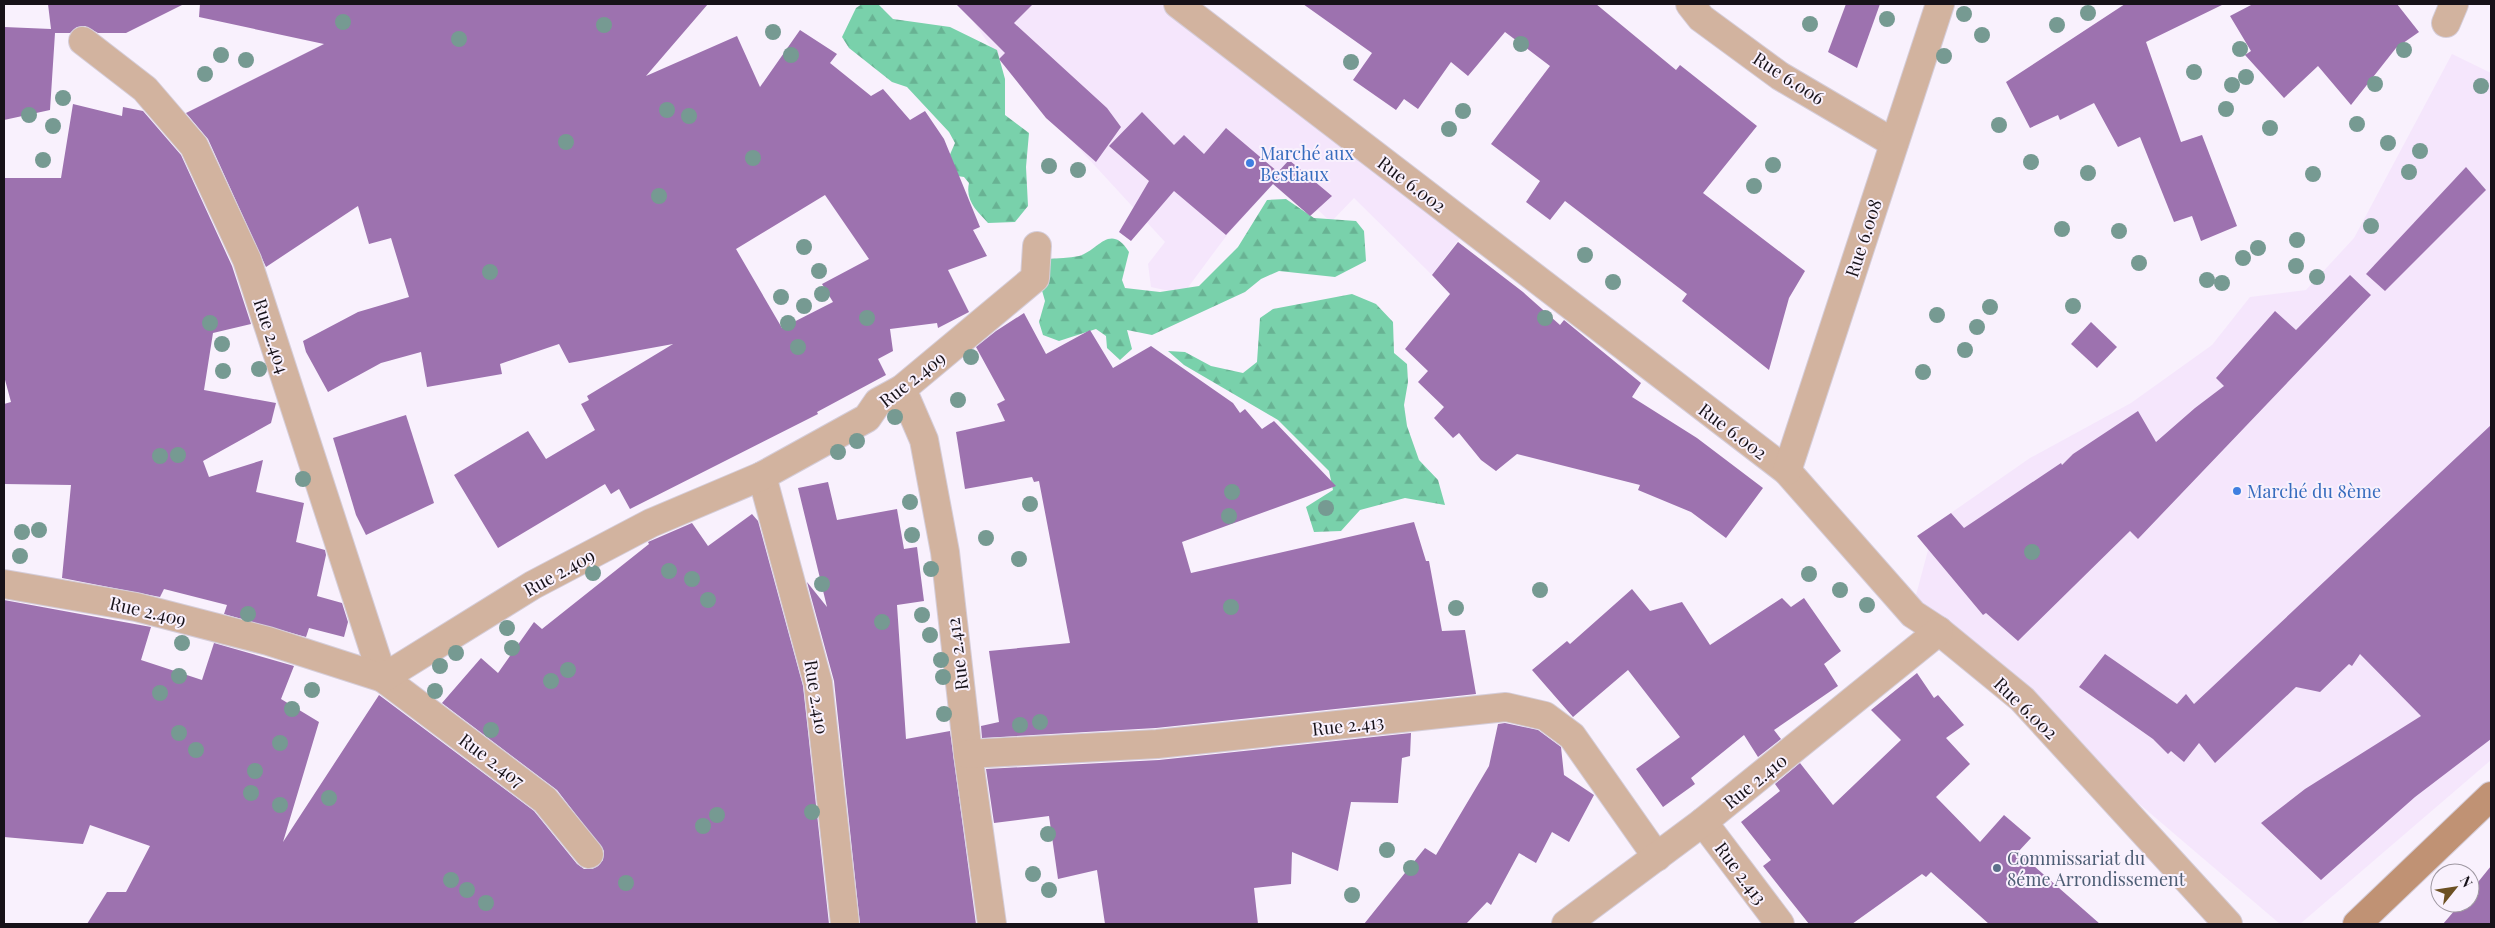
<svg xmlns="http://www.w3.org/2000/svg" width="2495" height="928" font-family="'Playfair Display',serif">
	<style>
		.built { fill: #f5e6fc }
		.forest { fill: url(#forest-firs) }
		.building { fill: #9d72af; fill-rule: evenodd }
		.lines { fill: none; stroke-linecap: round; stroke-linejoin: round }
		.street-casing { stroke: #d5cdd9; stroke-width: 30 }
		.secondary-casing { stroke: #d5cdd9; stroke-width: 30 }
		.street { stroke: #d2b39f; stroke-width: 28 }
		.secondary { stroke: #c09274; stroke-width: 28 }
		.tree { fill: #769a92 }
		.shop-dot { fill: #3f7fe0; stroke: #f9f1fd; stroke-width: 2 }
		.service-dot { fill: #5c6f8a; stroke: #f9f1fd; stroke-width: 2 }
		.labels { text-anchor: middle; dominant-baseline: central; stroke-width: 4; stroke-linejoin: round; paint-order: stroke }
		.street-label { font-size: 18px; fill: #171219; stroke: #f9f1fd }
		.shop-label { font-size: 18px; fill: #366cbe; stroke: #f9f1fd; text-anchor: start }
		.service-label { font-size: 18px; fill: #4e5e75; stroke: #f9f1fd; text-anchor: start }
	</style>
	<defs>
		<pattern id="forest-firs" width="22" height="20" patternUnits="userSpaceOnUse" patternTransform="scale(1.25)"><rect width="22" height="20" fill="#79d1ab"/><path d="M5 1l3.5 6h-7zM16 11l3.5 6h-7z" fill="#68b293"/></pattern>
	</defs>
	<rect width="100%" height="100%" fill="#f9f1fd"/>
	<!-- built -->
	<g class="built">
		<path d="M956,4H1198L1270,61L1477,215L1432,275L1354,198L1331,222L1318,210L1310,216L1274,183L1227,235L1183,294L1151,287L1148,264L1165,242L1074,143L1049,120L999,59L973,21Z"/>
		<path d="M2452,54L2491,73V760L2300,924H2280L1912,610L1935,524L2030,458L2131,403L2212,345L2250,297L2306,290L2354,238Z"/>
	</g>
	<!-- forest -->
	<g class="forest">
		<path d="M862,4H878L893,19L950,27L997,50L1005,79V115L1029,133L1026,167L1028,206L1015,222L988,223C977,211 965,201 969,183L964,177L951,175L948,159L955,143L949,132L907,87L892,82L849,48L842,37L856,8Z"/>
		<path d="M1286,199L1314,218L1356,221L1364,231L1366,261L1335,277L1279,271L1261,279L1245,292L1152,335L1127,330L1132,349L1120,360L1107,348L1106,336L1096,329L1059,341L1043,335L1039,322L1045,301L1041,287L1047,259C1058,258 1069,258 1079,256C1098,251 1110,222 1129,252L1122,280L1125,288L1160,292L1199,286L1238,247L1267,200Z"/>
		<path d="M1352,294L1376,304L1393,322L1394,353L1407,364L1408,382L1404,405L1407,426L1419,460L1438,480L1445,505L1405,498L1360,510L1341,531L1314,532L1306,507L1333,490L1329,471L1278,420L1184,365L1168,351L1185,352L1211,366L1243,373L1257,362L1260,318L1273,309Z"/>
	</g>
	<!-- building -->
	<g class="building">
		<path d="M48,4H184L126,33H98L85,26L77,27L70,33H55L50,110L4,120V27L51,29Z"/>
		<path d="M200,4H708L646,76L737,36L760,87L800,30L837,54L830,63L871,96L883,89L910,120L925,111L944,139L980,227L973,230L987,256L948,270L969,312L938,328L937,323L890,329L893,351L878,359L886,375L817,412L818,414L630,509L619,489L611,494L605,484L498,548L454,475L528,431L546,459L595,430L581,404L589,400L587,396L673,344L569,363L559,344L500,364L502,374L427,387L421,352L381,363L328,392L306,352L303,341L358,312L409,297L391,238L369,244L358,206L266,267L208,139L186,113L324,44L199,17ZM825,195L869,259L822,284L833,302L782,328L736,249Z"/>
		<path d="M956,4H1033L1014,23L1107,108L1121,127L1096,162L1046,118L999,59L1005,53Z"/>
		<path d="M1303,4H1596L1676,70L1680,65L1757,126L1703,193L1805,271L1789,298L1769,370L1682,301L1687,294L1565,201L1550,220L1526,202L1540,181L1491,144L1550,66L1505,32L1468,76L1451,62L1418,109L1404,99L1396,110L1353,80L1372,53Z"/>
		<path d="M1846,4H1880L1857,68L1828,52Z"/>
		<path d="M2125,4H2224L2146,42L2181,142L2202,135L2237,226L2201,241L2192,216L2174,222L2140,137L2118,147L2094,103L2060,120L2058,115L2030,128L2006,82Z"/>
		<path d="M2253,4H2397L2419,32L2396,48L2351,105L2318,66L2284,98L2245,55L2251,51L2230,16Z"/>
		<path d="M73,104L122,116L123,107L143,111L181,155L232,266L251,324L213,333L204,390L276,403L271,423L203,461L209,477L263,460L256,492L304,503L296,542L325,550L326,555L317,596L342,603L348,622L344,637L309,628L306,637L224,614L227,605L164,589L160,597L62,578L71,485L4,484V404L11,402L4,376V178H61Z"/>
		<path d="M1142,112L1174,145L1184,135L1204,154L1226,128L1278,172L1289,160L1332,196L1310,216L1273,184L1226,235L1174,191L1131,241L1119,232L1149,181L1109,146Z"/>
		<path d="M2466,167L2486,190L2385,291L2366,274Z"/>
		<path d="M1458,242L1523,292L1560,325L1564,320L1641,383L1632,397L1697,438L1763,488L1726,538L1691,512L1638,490L1640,485L1517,454L1496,471L1481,460L1459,433L1453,438L1434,418L1444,407L1418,382L1428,371L1405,349L1450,294L1432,275Z"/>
		<path d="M2350,275L2371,295L2138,539L2130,531L2018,641L1986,613L1983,615L1917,536L1951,513L1964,528L2061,463L2062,465L2073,454L2138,411L2156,442L2195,408L2224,386L2216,378L2275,311L2296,330Z"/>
		<path d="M1024,313L1046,354L1090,330L1113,368L1151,346L1233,403L1240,413L1245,409L1262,429L1274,421L1336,486L1182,542L1191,573L1414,522L1426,561H1429L1442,631L1465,630L1476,694L1156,728L982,738L981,726L999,722L989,651L1070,643L1039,481L1034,482L1032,477L965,489L956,432L1005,421L997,404L1005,400L976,347L996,331Z"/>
		<path d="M2091,322L2117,347L2097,368L2071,344Z"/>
		<path d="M406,415L434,503L366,535L356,515L333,438Z"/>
		<path d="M2491,425V739L2415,797L2321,880L2261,823L2305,789L2421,716L2360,654L2352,666L2349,664L2320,692L2296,687L2215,763L2199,743L2184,762L2171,751L2168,754L2153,739L2079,687L2105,654L2177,704L2186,694L2194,704Z"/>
		<path d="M828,482L837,520L897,509L904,549L917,547L924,601L897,605L906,739L950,731L976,924H860L834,681L807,582L827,607L798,488Z"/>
		<path d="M752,514L758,521L803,686L829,924H87L107,892H126L150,846L90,825L83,844L4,837V600L151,627L141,660L202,680L214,643L294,666L281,699L319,722L283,842L379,695L534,811L577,864L584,869H592L598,866L603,860L604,851L557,790L442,703L481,658L498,673L534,622L542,629L649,544L648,542L692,523L708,546Z"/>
		<path d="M1632,589L1650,611L1682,602L1710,645L1782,598L1791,607L1804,598L1841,651L1824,664L1838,686L1774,730L1781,739L1758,757L1744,735L1691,778L1695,784L1663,807L1636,769L1680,737L1628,670L1573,717L1532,670L1567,641L1570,644Z"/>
		<path d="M1917,673L1934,698L1938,695L1964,725L1946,738L1970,764L1936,797L1980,842L2004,815L2031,838L2018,852L2100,924H1989L1931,872L1926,877L1922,874L1852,924H1809L1763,866L1771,860L1741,822L1780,791L1775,784L1800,763L1833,805L1901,740L1871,710Z"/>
		<path d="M1505,723L1538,730L1561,747L1564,775L1594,795L1569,842L1552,832L1536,863L1519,853L1491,905L1487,902L1466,924H1364L1425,848L1436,855L1489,766L1498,724Z"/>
		<path d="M1411,733L1410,756L1402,758L1398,803L1351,802L1338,871L1292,852L1291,884L1254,888L1258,924H1105L1097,870L1058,879L1049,816L994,823L986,769L1159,760Z"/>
		<path d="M2491,866V924H2443L2461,903H2470V892Z"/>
	</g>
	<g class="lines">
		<defs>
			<g id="street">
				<path d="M1178,4L1787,471L1913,614L1939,631L2022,699L2228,924"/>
				<path d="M1690,4L1701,18L1780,76L1894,143"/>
				<path d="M2446,23L2454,4"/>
				<path d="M83,41L145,89L194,146L247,260L383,678L545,800L589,854"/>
				<path d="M902,389L924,440L945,552L968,754L992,924"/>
				<path d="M1787,471L1940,4"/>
				<path d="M762,476L818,683L845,924"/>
				<path d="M4,584L136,607L268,641L383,678L533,585L651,523L762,476L867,418L878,402L902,389L1035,278L1037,246"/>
				<path d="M968,754L1157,744L1506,707L1545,716L1572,736L1657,857"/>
				<path d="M1703,822L1780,924"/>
				<path d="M1566,924L1703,822L1939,631"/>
			</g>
			<path id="secondary" d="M2357,924L2491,796"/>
		</defs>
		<!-- street casing -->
		<use href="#street" class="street-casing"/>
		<!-- secondary casing -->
		<use href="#secondary" class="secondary-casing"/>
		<!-- street -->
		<use href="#street" class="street"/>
		<!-- secondary -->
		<use href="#secondary" class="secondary"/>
	</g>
	<!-- trees -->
	<g class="tree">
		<circle cx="2088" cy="13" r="8"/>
		<circle cx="1964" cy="14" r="8"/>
		<circle cx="1887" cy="19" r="8"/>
		<circle cx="343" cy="22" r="8"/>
		<circle cx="1810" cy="24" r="8"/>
		<circle cx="604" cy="25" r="8"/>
		<circle cx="2057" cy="25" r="8"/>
		<circle cx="773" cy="32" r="8"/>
		<circle cx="1982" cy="35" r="8"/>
		<circle cx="459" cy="39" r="8"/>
		<circle cx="1521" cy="44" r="8"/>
		<circle cx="2240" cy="49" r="8"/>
		<circle cx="2404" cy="50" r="8"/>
		<circle cx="221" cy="55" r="8"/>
		<circle cx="791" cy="55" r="8"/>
		<circle cx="1944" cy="56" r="8"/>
		<circle cx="246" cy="60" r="8"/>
		<circle cx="1351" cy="62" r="8"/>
		<circle cx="2194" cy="72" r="8"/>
		<circle cx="205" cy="74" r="8"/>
		<circle cx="2246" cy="77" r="8"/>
		<circle cx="2375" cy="84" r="8"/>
		<circle cx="2232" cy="85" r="8"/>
		<circle cx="2481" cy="86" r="8"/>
		<circle cx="63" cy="98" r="8"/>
		<circle cx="2226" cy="109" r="8"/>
		<circle cx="667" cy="110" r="8"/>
		<circle cx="1463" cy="111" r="8"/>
		<circle cx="29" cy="115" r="8"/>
		<circle cx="689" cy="116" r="8"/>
		<circle cx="2357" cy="124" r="8"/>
		<circle cx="1999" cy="125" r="8"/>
		<circle cx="53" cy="126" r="8"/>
		<circle cx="2270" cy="128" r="8"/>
		<circle cx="1449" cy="129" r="8"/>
		<circle cx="566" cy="142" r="8"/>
		<circle cx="2388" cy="143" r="8"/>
		<circle cx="2420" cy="151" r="8"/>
		<circle cx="753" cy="158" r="8"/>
		<circle cx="43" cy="160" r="8"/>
		<circle cx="2031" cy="162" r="8"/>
		<circle cx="1773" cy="165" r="8"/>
		<circle cx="1049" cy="166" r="8"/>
		<circle cx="1078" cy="170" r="8"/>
		<circle cx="2409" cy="172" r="8"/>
		<circle cx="2088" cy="173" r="8"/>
		<circle cx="2313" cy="174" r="8"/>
		<circle cx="1754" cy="186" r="8"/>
		<circle cx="659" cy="196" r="8"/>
		<circle cx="2371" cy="226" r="8"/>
		<circle cx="2062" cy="229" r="8"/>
		<circle cx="2119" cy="231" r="8"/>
		<circle cx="2297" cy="240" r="8"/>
		<circle cx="804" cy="247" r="8"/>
		<circle cx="2258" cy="248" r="8"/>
		<circle cx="1585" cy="255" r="8"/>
		<circle cx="2243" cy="258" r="8"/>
		<circle cx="2139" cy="263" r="8"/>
		<circle cx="2296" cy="266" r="8"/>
		<circle cx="819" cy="271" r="8"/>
		<circle cx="490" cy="272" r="8"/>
		<circle cx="2317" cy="277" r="8"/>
		<circle cx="2207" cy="280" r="8"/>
		<circle cx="1613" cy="282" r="8"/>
		<circle cx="2222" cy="283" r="8"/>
		<circle cx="822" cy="294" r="8"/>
		<circle cx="781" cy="297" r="8"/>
		<circle cx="804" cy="306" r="8"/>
		<circle cx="2073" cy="306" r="8"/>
		<circle cx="1990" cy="307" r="8"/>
		<circle cx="1937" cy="315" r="8"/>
		<circle cx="867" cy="318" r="8"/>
		<circle cx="1545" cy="318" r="8"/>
		<circle cx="210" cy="323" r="8"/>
		<circle cx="788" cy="323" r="8"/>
		<circle cx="1977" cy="327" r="8"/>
		<circle cx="222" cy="344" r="8"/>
		<circle cx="798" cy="347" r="8"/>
		<circle cx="1965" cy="350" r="8"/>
		<circle cx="971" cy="357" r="8"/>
		<circle cx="259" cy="369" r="8"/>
		<circle cx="223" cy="371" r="8"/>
		<circle cx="1923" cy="372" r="8"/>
		<circle cx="958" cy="400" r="8"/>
		<circle cx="895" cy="417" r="8"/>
		<circle cx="857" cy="441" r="8"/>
		<circle cx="838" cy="452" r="8"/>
		<circle cx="178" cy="455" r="8"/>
		<circle cx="160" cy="456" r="8"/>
		<circle cx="303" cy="479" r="8"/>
		<circle cx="1232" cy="492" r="8"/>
		<circle cx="910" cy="502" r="8"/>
		<circle cx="1030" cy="504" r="8"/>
		<circle cx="1326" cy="508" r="8"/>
		<circle cx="1229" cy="516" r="8"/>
		<circle cx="39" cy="530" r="8"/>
		<circle cx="22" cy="532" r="8"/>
		<circle cx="912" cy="535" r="8"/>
		<circle cx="986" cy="538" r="8"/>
		<circle cx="2032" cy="552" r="8"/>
		<circle cx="20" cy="556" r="8"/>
		<circle cx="1019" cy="559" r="8"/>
		<circle cx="931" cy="569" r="8"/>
		<circle cx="669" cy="571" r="8"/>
		<circle cx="593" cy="573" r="8"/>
		<circle cx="1809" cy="574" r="8"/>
		<circle cx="692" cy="579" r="8"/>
		<circle cx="822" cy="584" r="8"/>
		<circle cx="1540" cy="590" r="8"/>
		<circle cx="1840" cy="590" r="8"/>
		<circle cx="708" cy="600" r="8"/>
		<circle cx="1867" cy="605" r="8"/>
		<circle cx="1231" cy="607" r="8"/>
		<circle cx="1456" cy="608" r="8"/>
		<circle cx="248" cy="614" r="8"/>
		<circle cx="922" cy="615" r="8"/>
		<circle cx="882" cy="622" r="8"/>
		<circle cx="507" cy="628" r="8"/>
		<circle cx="930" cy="635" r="8"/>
		<circle cx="182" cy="643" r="8"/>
		<circle cx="512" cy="648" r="8"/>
		<circle cx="456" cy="653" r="8"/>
		<circle cx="941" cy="660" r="8"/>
		<circle cx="440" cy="666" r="8"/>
		<circle cx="568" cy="670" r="8"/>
		<circle cx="179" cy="676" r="8"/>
		<circle cx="943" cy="677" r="8"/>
		<circle cx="551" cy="681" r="8"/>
		<circle cx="312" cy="690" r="8"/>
		<circle cx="435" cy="691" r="8"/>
		<circle cx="160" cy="693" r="8"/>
		<circle cx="292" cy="709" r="8"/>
		<circle cx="944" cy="714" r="8"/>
		<circle cx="1040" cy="722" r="8"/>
		<circle cx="1020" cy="725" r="8"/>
		<circle cx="491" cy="730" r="8"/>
		<circle cx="179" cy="733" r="8"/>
		<circle cx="280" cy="743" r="8"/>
		<circle cx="196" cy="750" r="8"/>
		<circle cx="255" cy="771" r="8"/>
		<circle cx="251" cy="793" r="8"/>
		<circle cx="329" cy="798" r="8"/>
		<circle cx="280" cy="805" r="8"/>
		<circle cx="812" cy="812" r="8"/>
		<circle cx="717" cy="815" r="8"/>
		<circle cx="703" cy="826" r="8"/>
		<circle cx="1048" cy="834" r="8"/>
		<circle cx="1387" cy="850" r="8"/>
		<circle cx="1411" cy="868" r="8"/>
		<circle cx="1033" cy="874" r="8"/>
		<circle cx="451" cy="880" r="8"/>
		<circle cx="626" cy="883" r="8"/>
		<circle cx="467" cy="890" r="8"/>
		<circle cx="1049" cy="890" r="8"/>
		<circle cx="1352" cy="895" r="8"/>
		<circle cx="486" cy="903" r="8"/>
	</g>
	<!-- markers -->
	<g class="shop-dot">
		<circle cx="1250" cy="163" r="5"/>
		<circle cx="2237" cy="491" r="5"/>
	</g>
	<circle class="service-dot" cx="1997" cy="868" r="5"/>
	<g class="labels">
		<!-- street labels -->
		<g class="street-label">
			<text transform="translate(1789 78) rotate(33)">Rue 6.006</text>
			<text transform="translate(1412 184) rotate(37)">Rue 6.002</text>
			<text transform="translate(1863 238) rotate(-72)">Rue 6.008</text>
			<text transform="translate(272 336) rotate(72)">Rue 2.404</text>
			<text transform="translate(912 379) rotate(-38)">Rue 2.409</text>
			<text transform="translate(1733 431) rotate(37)">Rue 6.002</text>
			<text transform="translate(559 572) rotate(-29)">Rue 2.409</text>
			<text transform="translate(148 611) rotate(13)">Rue 2.409</text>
			<text transform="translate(957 654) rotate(-97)">Rue 2.412</text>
			<text transform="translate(817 697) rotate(81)">Rue 2.410</text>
			<text transform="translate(2026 708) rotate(44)">Rue 6.002</text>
			<text transform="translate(1348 725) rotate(-6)">Rue 2.413</text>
			<text transform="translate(492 760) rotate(37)">Rue 2.407</text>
			<text transform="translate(1755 781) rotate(-39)">Rue 2.410</text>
			<text transform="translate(1741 873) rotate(53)">Rue 2.413</text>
		</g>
		<!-- shop labels -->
		<g class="shop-label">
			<text x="1260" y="153">Marché aux<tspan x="1260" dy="21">Bestiaux</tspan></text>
			<text x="2247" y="491">Marché du 8ème</text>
		</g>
		<!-- service labels -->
		<g class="service-label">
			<text x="2007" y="858">Commissariat du<tspan x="2007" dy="21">8éme Arrondissement</tspan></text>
		</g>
	</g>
	<!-- border -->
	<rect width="2495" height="928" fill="none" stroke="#171219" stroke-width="10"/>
	<!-- north arrow -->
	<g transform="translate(2455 888) rotate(60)"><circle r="24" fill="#f9f1fd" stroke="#9f98a2"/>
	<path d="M0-4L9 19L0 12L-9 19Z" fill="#6c5023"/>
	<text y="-8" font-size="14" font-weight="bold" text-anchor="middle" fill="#171219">N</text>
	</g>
</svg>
